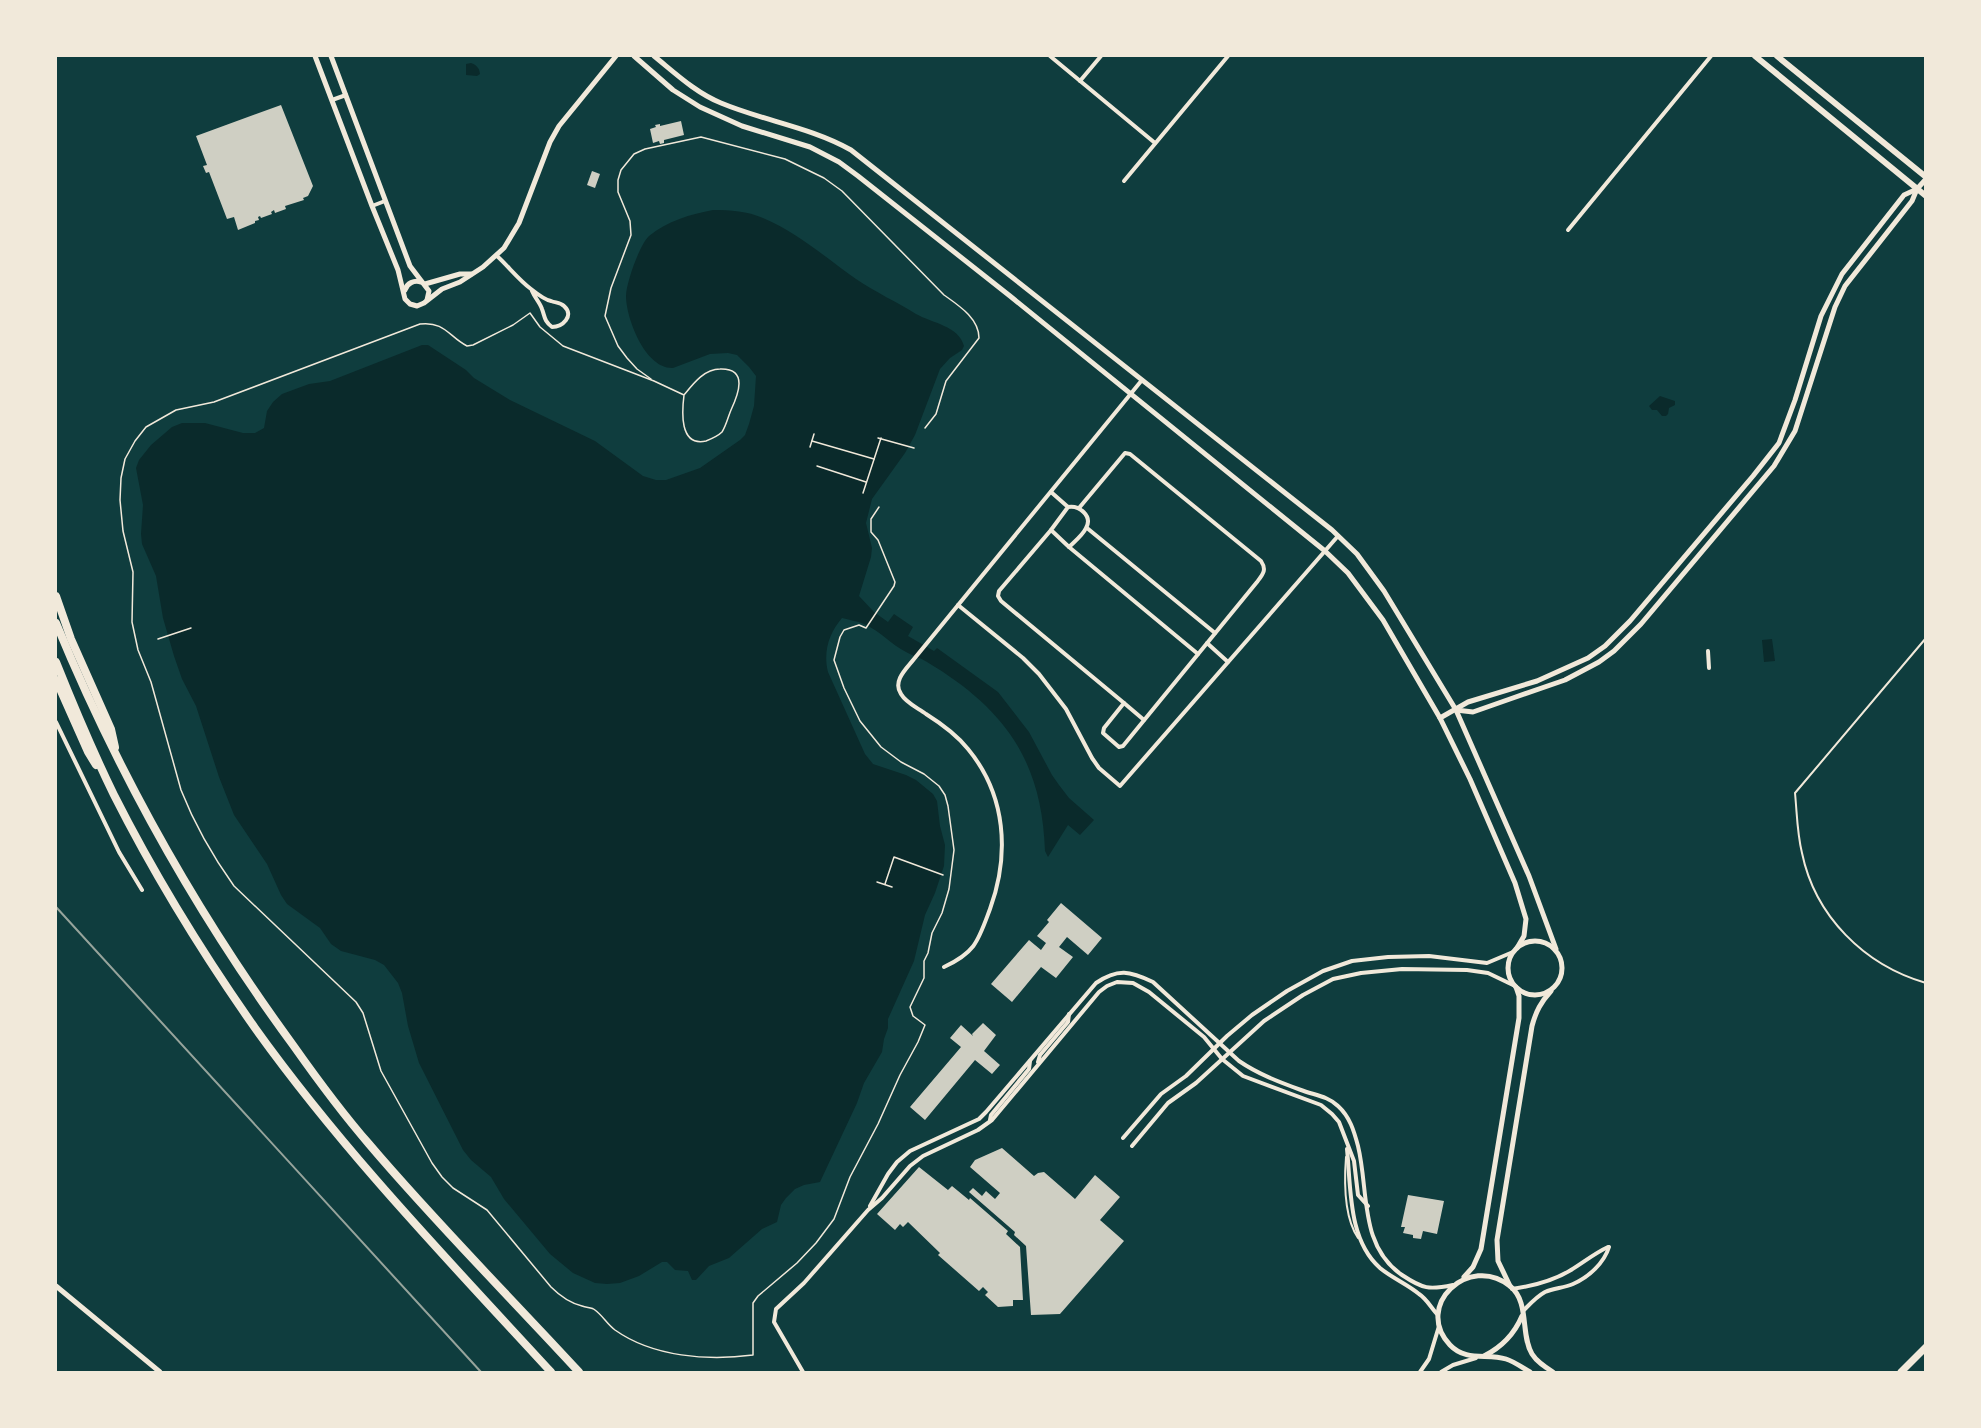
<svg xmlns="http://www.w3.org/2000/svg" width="1981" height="1428" font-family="'IBM Plex Serif',serif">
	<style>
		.water { fill: #0a2a2b }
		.building { fill: #cfcfc3 }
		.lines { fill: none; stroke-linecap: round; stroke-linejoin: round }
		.path { stroke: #f1e9da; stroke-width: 1.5 }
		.service { stroke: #f1e9da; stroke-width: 2 }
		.minor { stroke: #f1e9da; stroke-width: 4 }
		.tertiary { stroke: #f1e9da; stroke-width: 5 }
		.secondary { stroke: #f1e9da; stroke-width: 6 }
		.primary { stroke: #f1e9da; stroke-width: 7 }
		.motorway { stroke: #f1e9da; stroke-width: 8 }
		.rail { stroke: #97a49c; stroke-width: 2 }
	</style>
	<rect width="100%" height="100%" fill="#0f3d3e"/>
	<!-- water -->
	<g class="water">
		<path d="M471,63C476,65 479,67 480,74L477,76L466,75V64Z"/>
		<path d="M713,210C731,210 747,211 763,218C797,232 826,258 856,279C875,292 897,302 916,314C932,323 959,326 964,346L962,350L950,358L940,369L915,435L905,453L872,499L866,523L872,548L871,557L859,596L874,612L888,622L894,614L913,627L908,636L934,651L937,648L998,692L1029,732L1052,775L1059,785L1069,798L1094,820L1080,835L1068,825L1048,857L1045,851C1042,760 1004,708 927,662C921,658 913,656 906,652C892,645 880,631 864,624C857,621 849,620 842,618C829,633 823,652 828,672L865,754L873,764L906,775L916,780L933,794L937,801L940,826L945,845L944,866L935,893L925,915L914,961L888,1019V1028L884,1039L882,1052L864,1083L857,1103L820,1182L804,1185L795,1189L786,1198L781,1205L777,1222L762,1229L729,1258L709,1266L696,1280H692L688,1271L675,1270L667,1262H662L639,1276L620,1283L607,1284L595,1283L573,1273L550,1254L504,1199L491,1177L471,1160L463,1150L419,1063L408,1026L402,993L398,983L384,965L375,960L341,951L331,944L320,928L287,904L281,895L267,864L234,815L219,777L196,706L182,679L174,656L163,618L156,576L142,544L141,534L143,505L136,468L139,460L151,445L172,427L182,423H205L243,433H255L264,428L267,411L273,402L282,394L309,384L330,381L422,345H428L466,370L474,378L510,400L595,441L643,476L656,480H666L700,468L740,440L745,435L749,424L754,406L756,376L749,367L737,355L728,353L710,354L673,368C645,369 626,318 626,296C626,283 640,244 649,236C667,221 691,214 713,210Z"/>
		<path d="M1660,396L1675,401V405L1669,408L1668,414L1666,416H1662L1657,410H1652L1649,406Z"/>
		<path d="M1772,639L1775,661L1764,662L1762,640Z"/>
	</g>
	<!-- building -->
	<g class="building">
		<path d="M281,105L313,186L308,196L303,198L304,200L285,206L286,209L275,213L274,210L271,212L272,214L261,218L260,216L258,217L259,220L255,221V223L238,230L234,217L227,219L209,172L206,173L203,166L207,165L196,136Z"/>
		<path d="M681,121L684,135L664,140V143L660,144L659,141L653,143L650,129L656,127L655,125L660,124V126Z"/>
		<path d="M592,171L600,174L595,188L587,185Z"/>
		<path d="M1061,903L1102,938L1088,955L1067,937L1059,947L1073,957L1056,978L1041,967L1012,1002L991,984L1029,940L1041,950L1046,943L1037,936L1049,922L1047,920Z"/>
		<path d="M983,1023L996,1035L984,1051L1000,1065L992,1074L975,1060L925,1120L910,1107L961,1047L950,1038L961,1025L973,1036L972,1034Z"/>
		<path d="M1002,1148L1034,1176L1038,1173L1044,1172L1075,1199L1095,1175L1120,1197L1100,1220L1124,1241L1060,1314L1031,1315L1026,1246L1014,1235L1015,1232L969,1192L973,1188L982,1196L986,1191L995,1199L1000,1193L970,1167L975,1160Z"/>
		<path d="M919,1167L948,1190L952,1186L969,1200L970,1198L1008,1231L1006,1234L1020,1247L1023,1300H1013V1306L998,1307L985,1295L988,1292L983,1287L979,1291L938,1255L940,1253L908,1222L903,1227L900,1224L895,1230L877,1214Z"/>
		<path d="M1408,1195L1444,1201L1437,1234L1423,1231L1421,1239L1413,1238V1235L1403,1233L1405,1227H1401Z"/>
	</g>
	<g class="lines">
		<!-- path -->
		<g class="path">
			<path d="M651,379L637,369L627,358L618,346L605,316L611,288L631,235L630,221L618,192V180L621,170L634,154L645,149L701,137L785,159L824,178L842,191L944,295C958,305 979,318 979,338L946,381L936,414L925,428"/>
			<path d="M684,395C693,384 704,369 720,369C749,368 738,395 731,410C728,417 726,426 722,432C718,436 711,439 706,441C679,447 682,411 684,395L654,381L563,346L540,327L530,313L513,325L473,345L467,346C449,337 445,321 420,324L214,402L176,410L146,427L135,441L125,459L121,478L120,500L123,531L133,572L132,622L138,650L151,682L181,790C194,823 214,858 234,886L356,1002L363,1013L381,1071L432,1163L442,1177L453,1188L487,1210L551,1287C560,1296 570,1303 582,1306C587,1308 592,1307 595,1310C603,1316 607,1324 615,1330C653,1357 708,1361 753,1355V1303L758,1296L797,1263L816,1243L834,1219L850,1177L878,1124L900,1075L918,1042L925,1025L913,1016L910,1007L924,978V961L928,953L932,933L942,913L949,889L954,850L948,806L945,795L939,786L924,774L901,762L881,747L860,721L844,688L834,660L840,637L844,630L859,625L866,628L894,586L895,582L878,540L871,532V519L879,507"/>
			<path d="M878,438L914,448"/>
			<path d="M812,441L874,459"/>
			<path d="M810,447L814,434"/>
			<path d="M817,466L866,482"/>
			<path d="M863,493L881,438"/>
			<path d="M158,639L191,628"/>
			<path d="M877,882L892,887"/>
			<path d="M885,884L894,857L943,875"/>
		</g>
		<!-- service -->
		<g class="service">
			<path d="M1926,638L1795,793C1797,813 1797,833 1802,853C1815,916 1864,965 1926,983"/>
			<path d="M1346,1157C1344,1183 1344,1217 1358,1238"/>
		</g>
		<!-- minor -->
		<g class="minor">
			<path d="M1050,56L1155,143"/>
			<path d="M1080,81L1101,56"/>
			<path d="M332,100L346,95"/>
			<path d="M1124,181L1228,56"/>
			<path d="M372,206L385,201"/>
			<path d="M1568,230L1711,56"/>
			<path d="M497,256C508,266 519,280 531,289C536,293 545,300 551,301C556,303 560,302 564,306C575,316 562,327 552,327C544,321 545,317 542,309C540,303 535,298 532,291"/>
			<path d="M1051,492L1068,507L1051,530L1069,547C1074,542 1083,535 1086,528C1093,516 1079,505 1068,507"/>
			<path d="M1087,528L1215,633"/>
			<path d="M1051,530L999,591L998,596L1001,601L1124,703L1104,728L1103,733L1119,747L1123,746L1257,582C1263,574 1267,570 1261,561L1130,454L1125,453L1079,508"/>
			<path d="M1069,547L1198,654"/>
			<path d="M958,605L1023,658L1039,674L1066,709L1092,758L1099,768L1120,786L1338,536"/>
			<path d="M1207,643L1228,662"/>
			<path d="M1708,651L1709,668"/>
			<path d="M1124,703L1144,720"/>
			<path d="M56,722L119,852L142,890"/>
			<path d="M944,967C976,952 978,941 990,909C1010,854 1006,795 968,749C956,734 942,724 926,714C918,708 906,703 901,694C892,681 907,668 914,659L1142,380"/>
			<path d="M1038,1062L1040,1055L1068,1022L1069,1014"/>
			<path d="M990,1120L991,1115L1029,1069L1030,1061"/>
			<path d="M1123,1138L1161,1094L1186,1076L1227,1036L1252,1015L1287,991L1323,971L1352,961L1388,957L1429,956L1487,963L1513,952"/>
			<path d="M1132,1146L1168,1103L1196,1083L1264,1021L1303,995L1333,979L1361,973L1402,969L1467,970L1488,973L1513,985"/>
			<path d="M1347,1149C1351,1188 1348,1240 1380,1268C1392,1278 1407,1284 1419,1294C1427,1299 1431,1308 1438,1315"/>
			<path d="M870,1206L888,1174L897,1162L910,1151L979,1119L986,1112L1096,983C1118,968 1130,971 1153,982L1239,1061C1258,1074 1279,1082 1301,1090C1314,1095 1328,1096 1338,1106C1350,1117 1354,1131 1358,1146C1369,1191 1359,1246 1402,1275C1423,1289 1429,1290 1453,1285"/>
			<path d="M1512,1289C1533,1286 1553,1281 1571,1270C1584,1262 1595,1253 1608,1247"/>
			<path d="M1523,1311C1530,1304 1536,1297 1545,1292C1554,1288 1564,1288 1573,1284C1589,1277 1604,1263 1609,1247"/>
			<path d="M803,1372L774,1322L776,1309L804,1283L868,1210L882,1198L910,1166L923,1156L978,1130L992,1120L1099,992L1107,986L1117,982L1133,983L1149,992L1204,1037L1222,1059L1243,1076L1321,1105L1332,1114L1339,1122L1354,1161L1358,1195L1368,1206"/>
			<path d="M1420,1372L1429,1359L1439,1326"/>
			<path d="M1441,1372L1453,1365L1476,1358"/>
		</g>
		<!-- tertiary -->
		<g class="tertiary">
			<path d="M315,56L372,206L398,270L405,299L410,304L417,306L424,303L442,289L460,282L483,267L504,248L519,223L550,142L559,126L616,56"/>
			<path d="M331,56L410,266L429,291L427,300"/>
			<path d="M634,56L673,90L700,107L742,126L810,147L839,162L858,176L1010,296L1325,551L1348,573L1383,620L1401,651L1440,718L1470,779L1515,883L1526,919L1524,936L1517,948"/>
			<path d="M654,56C675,73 696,93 721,103C764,121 810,127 851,150L1332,530L1357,554L1384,591L1456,710L1529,876L1556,949"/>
			<path d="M425,284L460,274H471"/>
			<path d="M405,290C407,283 414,280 421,282"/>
			<path d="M1456,710L1473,712L1510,699L1565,680L1599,662L1614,651L1641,624L1774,466L1795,431L1835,307L1845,286L1912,201L1917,189L1926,179"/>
			<path d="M1440,718L1468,702L1537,681L1588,658L1605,646L1630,621L1753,476L1779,443L1795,400L1821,316L1842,274L1904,195L1917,189"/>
			<circle cx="1535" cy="968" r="27"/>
			<path d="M1464,1277L1473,1267L1481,1249L1519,1018V996L1516,987"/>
			<path d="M56,1286L160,1372"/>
			<path d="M1510,1286L1498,1261L1497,1240L1532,1026C1536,1011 1541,1002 1551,991"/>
			<path d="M1484,1356C1502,1347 1514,1335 1522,1316"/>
			<path d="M1530,1372C1523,1368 1515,1362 1506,1359C1487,1353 1466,1362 1450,1345C1413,1306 1469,1253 1510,1286C1530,1302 1520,1334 1532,1354C1537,1362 1545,1367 1553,1372"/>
		</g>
		<!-- secondary -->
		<g class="secondary">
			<path d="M1755,56L1926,196"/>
			<path d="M1777,56L1926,177"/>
		</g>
		<!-- primary -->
		<path class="primary" d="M1901,1372L1926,1347"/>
		<!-- motorway -->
		<g class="motorway">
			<path d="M56,596L71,639L111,729L115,747"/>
			<path d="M56,623C118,773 197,914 293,1045C317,1079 342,1113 369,1144C436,1223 509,1296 579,1372"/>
			<path d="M56,662C74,707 93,752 114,795C155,876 203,954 255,1028C343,1151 449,1261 551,1372"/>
			<path d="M56,680L88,752L96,765"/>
		</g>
		<!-- rail -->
		<path class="rail" d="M56,907L481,1372"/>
	</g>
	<!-- border -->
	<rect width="1981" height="1428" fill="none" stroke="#f1e9da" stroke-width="114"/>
</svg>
